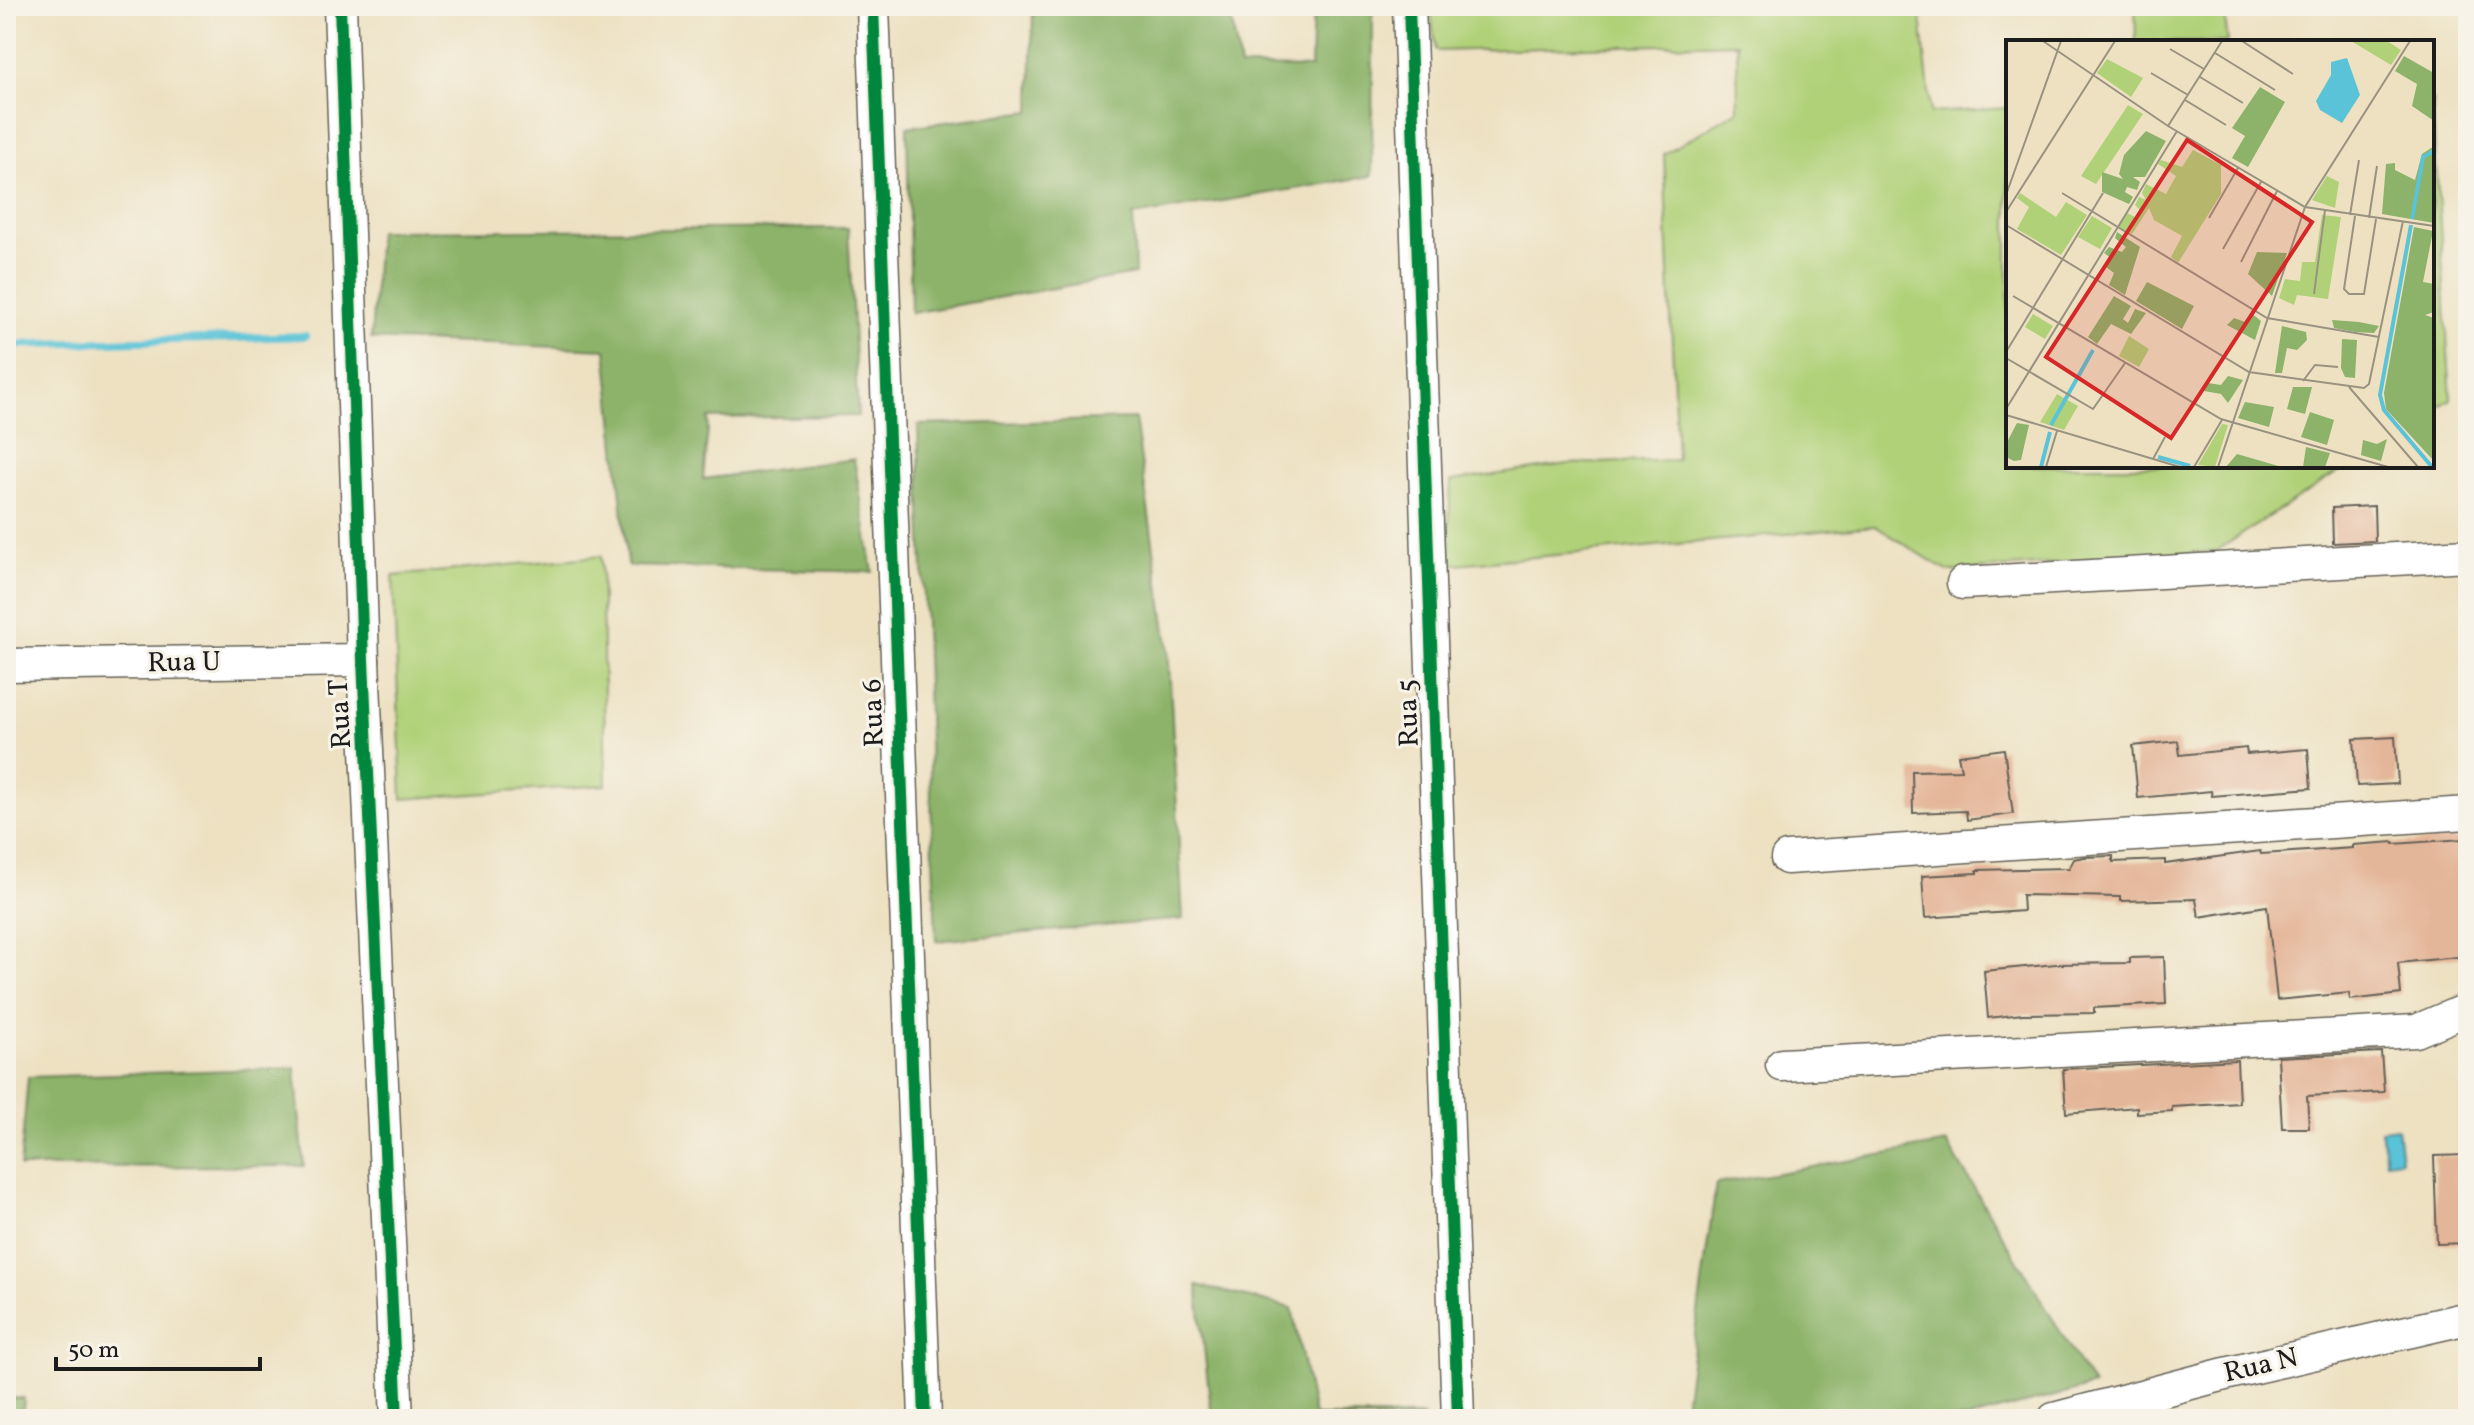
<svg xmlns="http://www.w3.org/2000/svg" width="2474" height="1425" font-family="Vollkorn,serif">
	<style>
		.green { fill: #b1d179; stroke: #66764a; stroke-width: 2 }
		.forest { fill: #8cb369; stroke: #546842; stroke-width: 2 }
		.water { fill: #5ac3d7; stroke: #3b707a; stroke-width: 2 }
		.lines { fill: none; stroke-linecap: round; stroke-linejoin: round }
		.stream { stroke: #5ac3d7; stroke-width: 8 }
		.building { fill: #e4b699 }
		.minor-casing { stroke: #656156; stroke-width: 35 }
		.minor { stroke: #fff; stroke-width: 32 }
		.cycleway-casing { stroke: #f7f3e8; stroke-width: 17 }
		.cycleway { stroke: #00873e; stroke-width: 12 }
		.labels { text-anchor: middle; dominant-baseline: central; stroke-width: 6; stroke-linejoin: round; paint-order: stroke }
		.street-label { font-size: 28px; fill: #1c1c1c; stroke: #f7f3e8 }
		.inset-river { fill: none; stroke: #5ac3d7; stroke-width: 4 }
		.inset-road { fill: none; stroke: #999280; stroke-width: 2 }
		.view { fill: #d62828; fill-opacity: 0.15; stroke: #d62828; stroke-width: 4 }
		.inset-edge { fill: none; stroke: #1c1c1c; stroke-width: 4 }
	</style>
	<rect width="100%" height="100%" fill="#f7f3e8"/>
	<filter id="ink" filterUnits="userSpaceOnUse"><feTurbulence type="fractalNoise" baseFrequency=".0125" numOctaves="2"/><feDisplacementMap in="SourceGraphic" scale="16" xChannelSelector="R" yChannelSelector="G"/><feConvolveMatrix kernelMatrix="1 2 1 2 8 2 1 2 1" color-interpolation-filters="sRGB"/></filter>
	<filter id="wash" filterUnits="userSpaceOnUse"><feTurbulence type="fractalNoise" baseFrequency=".006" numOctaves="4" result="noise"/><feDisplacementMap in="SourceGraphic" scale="32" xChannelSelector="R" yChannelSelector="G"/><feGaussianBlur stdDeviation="1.8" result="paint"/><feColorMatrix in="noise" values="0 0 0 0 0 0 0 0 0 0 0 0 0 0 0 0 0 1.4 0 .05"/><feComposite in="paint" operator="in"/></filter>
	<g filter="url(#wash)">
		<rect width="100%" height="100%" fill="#ede1c2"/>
		<!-- green -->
		<g class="green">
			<path d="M1430,6H1920L1931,113L2008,108V466H2347L2216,551L1949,572L1875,526L1447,565L1451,481L1568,464L1677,460L1664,154L1738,110L1737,43L1436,51Z"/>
			<path d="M2135,6H2201L2224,11L2228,42H2136Z"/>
			<path d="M2432,99L2451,399L2432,411Z"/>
			<path d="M601,556L606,785L402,799L393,576Z"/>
		</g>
		<!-- forest -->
		<g class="forest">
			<path d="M1033,6H1229L1240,67L1311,68L1313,6H1373L1372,176L1133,216L1135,274L911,313L907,127L1031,111Z"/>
			<path d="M848,228L858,416L709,418L703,479L854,459L873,572L628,566L606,349L371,339L378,231Z"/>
			<path d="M1135,419L1168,645L1183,919L936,941L918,425Z"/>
			<path d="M295,1068L304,1166L20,1167L28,1077Z"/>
			<path d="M1947,1143L2093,1386L1967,1419H1683L1716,1184Z"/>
			<path d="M1197,1285L1292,1308L1314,1416H1424L1423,1419H1212Z"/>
			<path d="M6,1398H24L22,1419H6Z"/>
		</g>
		<!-- water -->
		<path class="water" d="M2397,1128L2401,1160L2386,1162L2381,1130Z"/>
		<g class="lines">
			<!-- stream -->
			<path class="stream" d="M6,345L305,336"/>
		</g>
		<g id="blocks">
			<!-- building -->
			<g class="building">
				<path d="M2374,506L2375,541L2333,543L2332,508Z"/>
				<path d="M2395,737L2398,784L2357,786L2354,739Z"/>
				<path d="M2178,741L2180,755L2246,748L2247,754L2308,749L2311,788L2212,796L2211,791L2138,798L2133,746Z"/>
				<path d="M2004,749L2013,814L1967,820L1966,811L1913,813L1912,771L1961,770L1958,755Z"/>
				<path d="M2463,839L2468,898V956L2398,963L2401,994L2350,1000L2349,993L2277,1000L2267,906L2199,917L2196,899L2120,901V897L2022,895L2023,911L1925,918L1922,876L1977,873V870L2069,868L2074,859L2084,857L2113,856V862L2165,860V864L2260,851L2261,854L2353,848V845L2394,842V844Z"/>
				<path d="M2164,957L2166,1004L2094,1008V1013L2023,1014L1988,1018L1984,971L2056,964L2130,963V958Z"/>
				<path d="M2381,1052L2384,1092L2307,1096L2309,1128H2282L2278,1057Z"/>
				<path d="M2237,1060L2239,1103L2172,1107V1111L2137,1113V1107L2066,1113L2063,1069Z"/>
				<path d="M2468,1155V1243L2437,1244L2434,1156Z"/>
			</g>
		</g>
	</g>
	<g filter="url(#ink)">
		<use href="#blocks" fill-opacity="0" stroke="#656156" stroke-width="2"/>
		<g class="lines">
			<defs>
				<g id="minor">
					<path d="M340,6L363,660L397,1419"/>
					<path d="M873,6L925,1419"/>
					<path d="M1409,6L1458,1419"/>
					<path d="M1963,583L2468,555"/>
					<path d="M6,665L363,660"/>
					<path d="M1787,858L2468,813"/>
					<path d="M1782,1065L2416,1031L2468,1009"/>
					<path d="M2054,1419L2225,1374L2468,1318"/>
				</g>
			</defs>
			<!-- minor casing -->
			<use href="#minor" class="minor-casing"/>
			<!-- minor -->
			<use href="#minor" class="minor"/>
			<defs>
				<g id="cycleway">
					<path d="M340,6L363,660L397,1419"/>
					<path d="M873,6L925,1419"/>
					<path d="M1409,6L1458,1419"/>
				</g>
			</defs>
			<!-- cycleway casing -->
			<use href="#cycleway" class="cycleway-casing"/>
			<!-- cycleway -->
			<use href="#cycleway" class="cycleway"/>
		</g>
	</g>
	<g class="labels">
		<!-- street labels -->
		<g class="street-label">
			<text transform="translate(184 663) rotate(-1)">Rua U</text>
			<text transform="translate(874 713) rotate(-92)">Rua 6</text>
			<text transform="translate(1409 713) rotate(-92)">Rua 5</text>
			<text transform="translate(341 714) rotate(-93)">Rua T</text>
			<text transform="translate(2261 1366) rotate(-13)">Rua N</text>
		</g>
	</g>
	<!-- overview -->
	<g transform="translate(2006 40)">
		<rect width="428" height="428" fill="#ede1c2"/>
		<path d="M345,1H381L395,10L385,25ZM101,19L137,38L125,57L91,33ZM122,65L137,74L90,144L75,136ZM187,110L215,125V154L172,223L165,217L176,196L148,180L143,168L126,194L112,187L121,173L131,178L135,171L129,165L133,157L140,160L136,153L140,144L160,154L170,136L152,124L155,120L176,127ZM321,136L333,142L329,168L306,160ZM14,153L50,177L60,162L81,175L55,215L11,189L23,167L11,158ZM316,175L335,177L322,259L291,255L288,265L273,258L279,239L294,241L296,222H309ZM86,176L106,188L94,209L72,197ZM27,274L47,286L39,299L19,287ZM123,296L143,309L133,327L113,316ZM51,354L72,366L58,390L34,382ZM216,384L222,385L209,427L192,425Z" fill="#b1d179"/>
		<path d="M398,16L428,33V81L406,66L411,44L389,31ZM254,47L279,62L242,127L226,118L239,96L226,88ZM140,91L160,101L139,137H127L134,142L131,150L121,147L119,152L127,157L123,164L96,152V132L117,139L113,134L118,115ZM428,106V183L376,174L380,124L389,123V130L409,140L416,114ZM408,187L427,191L417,242L428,244V272L419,275L428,278V421L380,369L378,353ZM111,192L134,207L119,255L103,245L108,233L100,227L105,218L98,213L103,207L116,212L120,207L109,198ZM251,212L281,213L266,256L242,234ZM141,242L188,266L176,289L130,261ZM108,256L125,266L117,279L122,283L129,269L140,273L125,294L105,284L91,304L82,297ZM245,273L255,281L249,300L221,285L228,278L239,282ZM326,280L353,282L373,286L368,293L349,292L328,288ZM276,286L300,292L301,300L291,310L281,308L276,333H269ZM336,299L351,300L349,338L339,337L335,328ZM222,336L237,340L222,363L215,354L198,351L202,343L215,345ZM287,347H306L299,374L281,369ZM239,362L268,367L263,387L232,378ZM304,372L328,380L321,405L295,397ZM11,383L23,385L15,420L8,421L0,417V404ZM381,399L375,421L355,415L357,400L371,404ZM300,407L324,413L319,427H297ZM231,414L276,427H220Z" fill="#8cb369"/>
		<path d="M341,18L354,55L336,83L314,70L310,61L325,35V22Z" fill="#5ac3d7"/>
		<path class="inset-river" d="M406,179L417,117L428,111M405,185L374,355L378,370L426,427M45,385L87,310M152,417L184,426M35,427L44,392"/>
		<path class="inset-road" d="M37,1L162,86L299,167L428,186M236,1L287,34M164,9L198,29M209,13L269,50M145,33L182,55M194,37L237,63M179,60L220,85M162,86L216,1M56,153L261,278L373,297M0,155L55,1M0,172L109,1M344,175L353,120M349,176L338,249L343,254H358L370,179M203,178L232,128M363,178L371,126M0,185L243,332L358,348L363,344L397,181M217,209L255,142M235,222L271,151M308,254L319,170M7,256L215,379L382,427M0,312L97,153M0,318L87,369L119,323M297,341L309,325L332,327M343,347L412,427M0,369L171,91M0,375L174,427M147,419L159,397M40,427L51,391M188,427L216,380M212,427L299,167L404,1"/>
		<path class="view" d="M181,100L306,182L165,398L40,317Z"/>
		<rect width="428" height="428" class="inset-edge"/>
	</g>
	<!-- margin -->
	<rect width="2474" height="1425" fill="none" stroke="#f7f3e8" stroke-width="32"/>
	<!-- scale -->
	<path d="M56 1357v12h204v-12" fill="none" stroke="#1c1c1c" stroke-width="4"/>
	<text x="68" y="1357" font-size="24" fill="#1c1c1c" stroke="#f7f3e8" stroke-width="6" paint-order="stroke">50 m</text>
</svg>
